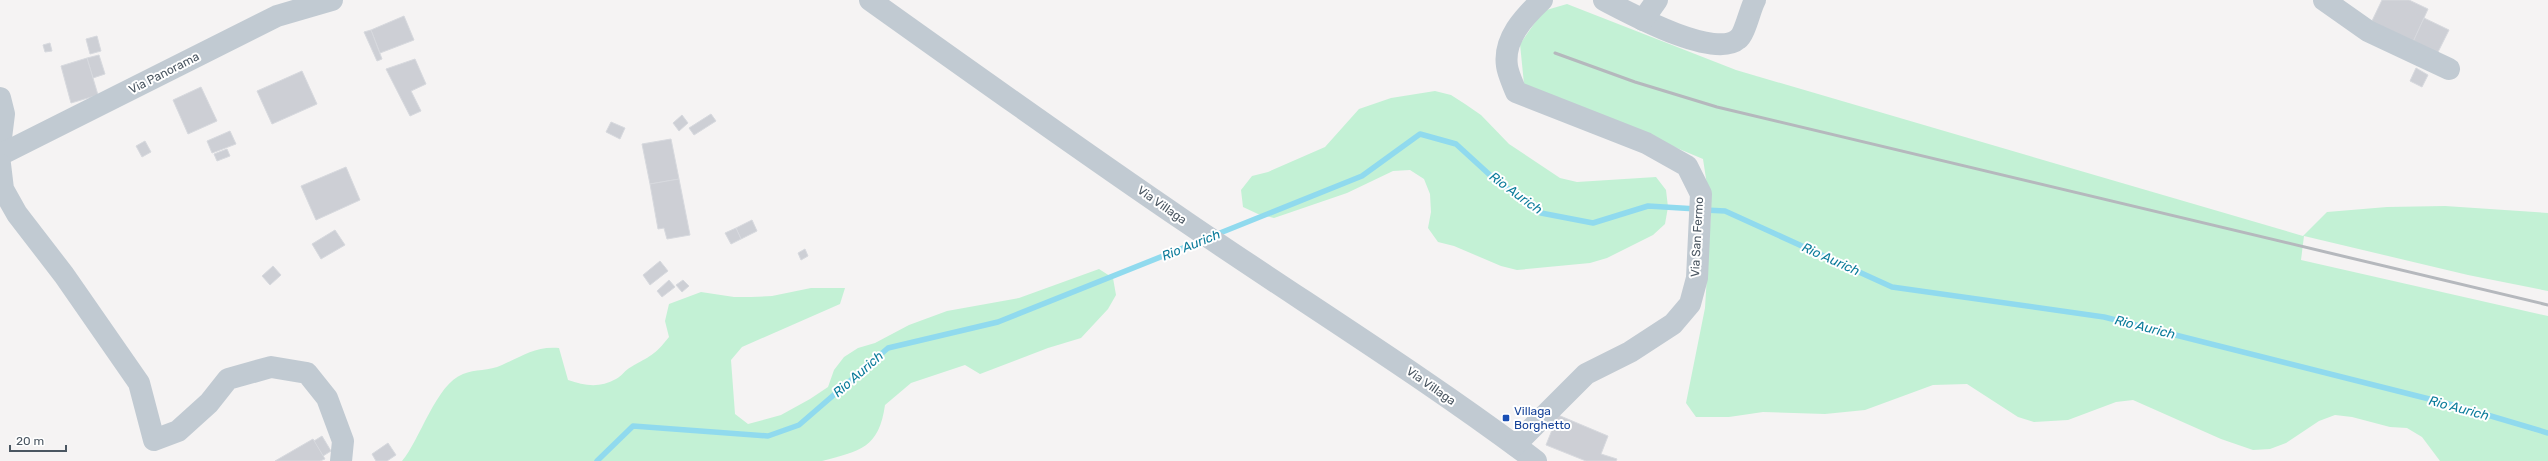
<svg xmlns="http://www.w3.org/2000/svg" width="2548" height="461" font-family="Rubik,sans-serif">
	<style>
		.green { fill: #c3f1d5 }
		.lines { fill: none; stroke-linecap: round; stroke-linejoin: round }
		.stream { stroke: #90daee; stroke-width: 5.5 }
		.building { fill: #cdcfd5; stroke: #d7d9de }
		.minor { stroke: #c1cad2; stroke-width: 22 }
		.rail { stroke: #b5b8bd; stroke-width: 3 }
		.transit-dot { fill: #1a4fb4; stroke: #fff; stroke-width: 1.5 }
		.labels { text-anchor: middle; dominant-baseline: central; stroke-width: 4; stroke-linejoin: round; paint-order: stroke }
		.street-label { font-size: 12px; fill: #4a5661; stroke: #fff }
		.transit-label { font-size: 12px; fill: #164399; stroke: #fff; text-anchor: start }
		.water-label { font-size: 13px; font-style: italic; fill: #0c7c9b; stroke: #fff }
	</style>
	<rect width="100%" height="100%" fill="#f5f3f3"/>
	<!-- green -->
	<g class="green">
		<path d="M1567,4L1736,70L2303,236L2327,212L2387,207L2445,206L2548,213V291L2468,275L2304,236L2301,260L2548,316V461H2440L2422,437L2407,428L2390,427L2352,417L2335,415L2319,421L2286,443L2270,449L2253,450L2221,439L2133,400L2116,402L2068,420L2034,422L2018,417L1967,384L1933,385L1865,410L1825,414L1763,412L1729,417H1696L1686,403L1705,308L1711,211L1703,159L1524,84L1520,44L1543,11Z"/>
		<path d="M1435,91L1451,95L1465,104L1481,115L1509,144L1560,178L1577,182L1656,177L1666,190L1668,207L1665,224L1653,235L1607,258L1590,263L1517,270L1501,266L1454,246L1438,242L1428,228L1431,212L1430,194L1424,179L1410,170L1393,171L1347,193L1274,218L1258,214L1243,207L1241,190L1252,176L1268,172L1325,147L1359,109L1391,98Z"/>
		<path d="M1099,269L1113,278L1116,295L1108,309L1081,338L1048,348L980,374L965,365L911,383L885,405C879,448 860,451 822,461H402C420,440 436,384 463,374C475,369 489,371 502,365C523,356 535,346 559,348L568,380C585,386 600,388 616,379C622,376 625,370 631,367C650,356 654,356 669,337L665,321L669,304L701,292L734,297H751L772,296L811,288H845L840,304L742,347L731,360L735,414L748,424L781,415L810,399L828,387L834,370L844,357L858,348L875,343L909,325L947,311L1019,298Z"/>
	</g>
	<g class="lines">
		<!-- stream -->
		<g class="stream">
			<path d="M1705,210L1725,211L1892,287L2104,317L2457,406L2548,433"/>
			<path d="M1215,235L1362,176L1420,134L1456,144L1491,176L1541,213L1593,223L1648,206L1697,209"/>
			<path d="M597,461L633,426L768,436L799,425L888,348L998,322L1203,240"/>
		</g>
	</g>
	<!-- building -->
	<g class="building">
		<path d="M2382,0H2409L2428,9L2413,42L2371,23Z"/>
		<path d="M404,16L414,40L380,53L371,30Z"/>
		<path d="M2424,18L2449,30L2437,54L2413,42Z"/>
		<path d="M371,30L382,59L377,61L364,32Z"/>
		<path d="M97,36L101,51L90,54L86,39Z"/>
		<path d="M50,43L52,51L45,52L43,45Z"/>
		<path d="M99,55L105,74L93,78L87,58Z"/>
		<path d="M87,58L98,95L71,103L61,66Z"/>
		<path d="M415,59L426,84L411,91L421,111L410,116L386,69Z"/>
		<path d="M2416,68L2428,75L2422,87L2410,81Z"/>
		<path d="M302,71L317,104L272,124L257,91Z"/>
		<path d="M201,87L217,121L188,134L173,100Z"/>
		<path d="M711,114L716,121L694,135L689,128Z"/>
		<path d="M682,115L688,123L679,131L673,123Z"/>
		<path d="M611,122L625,128L620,139L606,132Z"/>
		<path d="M230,131L236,144L212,153L207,141Z"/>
		<path d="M671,139L679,179L650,184L642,144Z"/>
		<path d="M145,141L151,152L142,157L136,146Z"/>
		<path d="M227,149L230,156L217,161L214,154Z"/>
		<path d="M346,167L360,200L316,220L301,186Z"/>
		<path d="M679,179L690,235L667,239L664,228L658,229L650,184Z"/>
		<path d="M752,220L757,231L741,239L736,228Z"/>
		<path d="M736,228L741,239L731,244L725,233Z"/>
		<path d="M335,230L345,245L321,259L312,244Z"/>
		<path d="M805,249L808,256L801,260L798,253Z"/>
		<path d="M660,261L668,271L650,285L643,275Z"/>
		<path d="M273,266L281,275L270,285L262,276Z"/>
		<path d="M669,280L675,287L662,297L657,291Z"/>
		<path d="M683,280L689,286L682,292L676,285Z"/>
		<path d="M1558,415L1608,436L1601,454L1617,459L1616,461H1586L1546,445Z"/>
		<path d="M322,436L331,451L323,456L314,441Z"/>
		<path d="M313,439L325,459L320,461H275Z"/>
		<path d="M388,443L396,455L387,461H376L372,454Z"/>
	</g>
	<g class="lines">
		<!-- minor -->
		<g class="minor">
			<path d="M870,0C975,75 1080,150 1186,222C1303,302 1423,376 1536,461"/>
			<path d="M1604,0C1629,13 1715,60 1738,39C1745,34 1750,9 1755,0"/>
			<path d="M2324,0L2368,31L2449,69"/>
			<path d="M1643,20L1657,0"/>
			<path d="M0,98L4,114L0,146"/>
			<path d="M0,155L277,16L332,0"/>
			<path d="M0,164L3,189L17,214L64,275L139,383L154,440L178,431L209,403L228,379L271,367L307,373L327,398L343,441L341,461"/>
			<path d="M1515,445L1586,374L1630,352L1673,324L1690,304L1697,278L1701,194L1687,166L1646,143L1516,92C1513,84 1508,74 1507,66C1503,39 1524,17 1542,0"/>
		</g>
		<!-- rail -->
		<path class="rail" d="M1555,53L1635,82L1717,107L2548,305"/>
	</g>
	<!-- markers -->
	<rect class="transit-dot" x="1502" y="414" width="8" height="8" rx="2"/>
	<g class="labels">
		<!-- street labels -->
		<g class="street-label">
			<text transform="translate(164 73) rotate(-27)">Via Panorama</text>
			<text transform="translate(1162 205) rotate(35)">Via Villaga</text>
			<text transform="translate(1697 237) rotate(-87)">Via San Fermo</text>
			<text transform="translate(1431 386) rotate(35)">Via Villaga</text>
		</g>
		<!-- transit labels -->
		<g class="transit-label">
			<text x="1514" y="411">Villaga<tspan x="1514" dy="14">Borghetto</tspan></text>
		</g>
		<!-- water labels -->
		<g class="water-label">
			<text transform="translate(1516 193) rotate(36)">Rio Aurich</text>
			<text transform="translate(1191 245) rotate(-22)">Rio Aurich</text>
			<text transform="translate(1831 259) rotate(24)">Rio Aurich</text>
			<text transform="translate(2145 327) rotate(14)">Rio Aurich</text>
			<text transform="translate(858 374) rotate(-41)">Rio Aurich</text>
			<text transform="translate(2459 408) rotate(15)">Rio Aurich</text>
		</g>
	</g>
	<!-- scale -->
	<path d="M10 445v6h56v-6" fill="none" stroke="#4a5661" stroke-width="2"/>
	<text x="16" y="445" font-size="12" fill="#4a5661" stroke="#ffffff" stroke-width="3" paint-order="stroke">20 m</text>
</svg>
